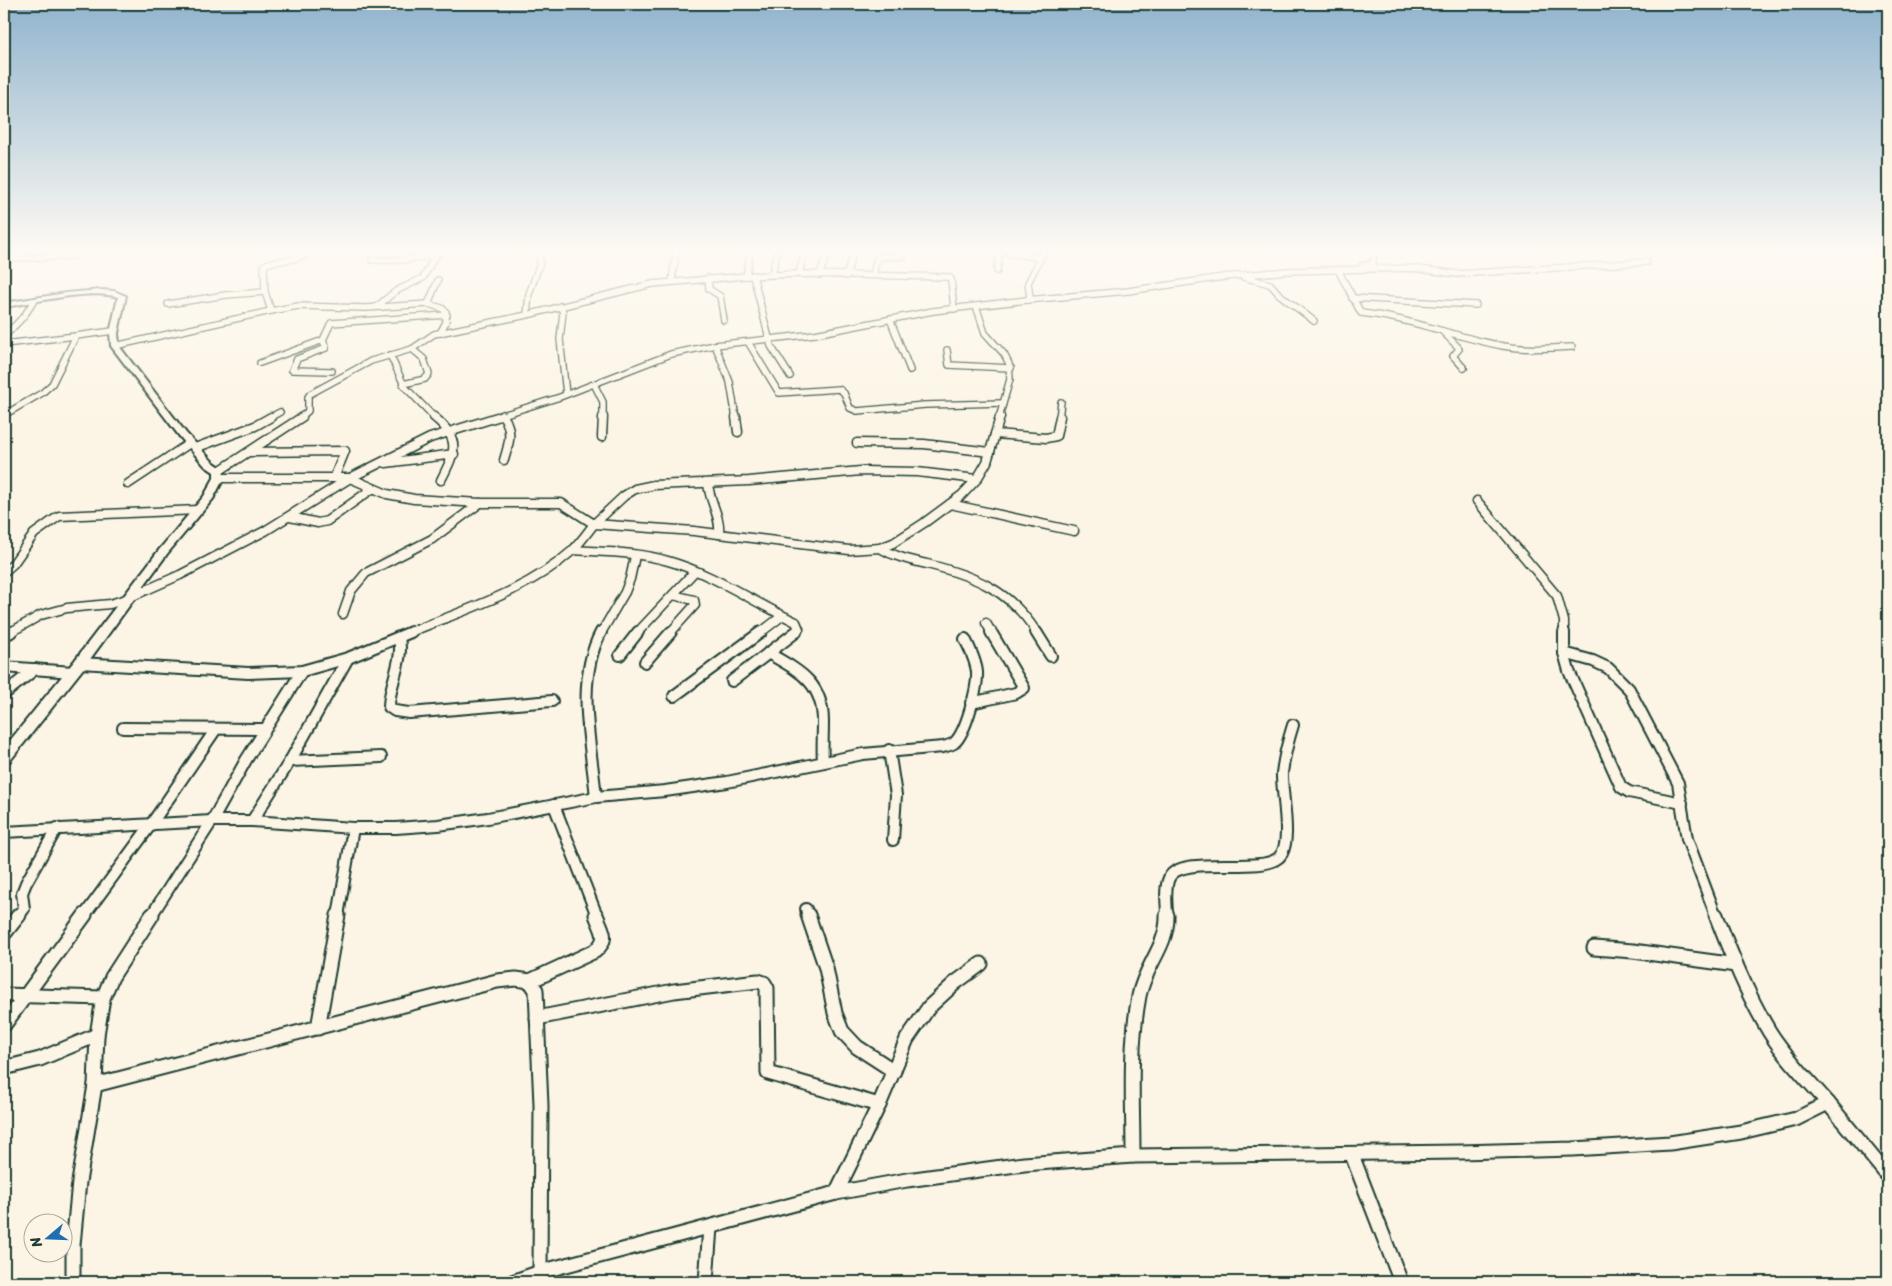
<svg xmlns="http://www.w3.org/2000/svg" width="1892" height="1286" font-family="Sriracha,sans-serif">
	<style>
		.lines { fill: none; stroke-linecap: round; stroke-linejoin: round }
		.minor-far3-casing { stroke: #1f3d34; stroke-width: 8 }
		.minor-far2-casing { stroke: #1f3d34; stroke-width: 11 }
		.minor-far1-casing { stroke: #1f3d34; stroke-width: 14 }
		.minor-casing { stroke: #1f3d34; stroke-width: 17 }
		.secondary-casing { stroke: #1f3d34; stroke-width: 4 }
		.minor-far3 { stroke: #fcf5e5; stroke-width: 5.5 }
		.minor-far2 { stroke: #fcf5e5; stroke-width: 8 }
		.minor-far1 { stroke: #fcf5e5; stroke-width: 10 }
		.minor { stroke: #fcf5e5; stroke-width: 13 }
		.secondary { fill: #fcf5e5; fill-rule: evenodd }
	</style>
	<rect width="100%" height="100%" fill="#fcf5e5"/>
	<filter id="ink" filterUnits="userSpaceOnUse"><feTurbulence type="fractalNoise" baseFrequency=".02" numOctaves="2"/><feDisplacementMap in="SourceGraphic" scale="10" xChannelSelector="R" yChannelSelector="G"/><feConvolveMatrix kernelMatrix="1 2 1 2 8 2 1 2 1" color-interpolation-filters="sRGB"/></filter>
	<g filter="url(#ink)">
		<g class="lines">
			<defs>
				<g id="minor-far3">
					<path d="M539,253L540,263L529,294L527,315L652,284L746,276L750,253"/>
					<path d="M1009,253L1041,258"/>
					<path d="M19,258L74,256"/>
					<path d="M372,260H404L437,255"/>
					<path d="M4,261L23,256"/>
					<path d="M1362,266L1373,264L1374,253"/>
					<path d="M1338,270L1361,313C1410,318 1455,337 1503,346C1526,350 1549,348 1572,347"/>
					<path d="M997,271L999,255L1002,253"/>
					<path d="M772,274L777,253"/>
					<path d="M799,274L804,253"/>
					<path d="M753,275L771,346L790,376"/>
					<path d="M819,275L828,253"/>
					<path d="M873,275L877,257L903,256"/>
					<path d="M746,276L799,274L949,277L951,279L954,309"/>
					<path d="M846,276L853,253"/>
					<path d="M1243,277L1270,284L1279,294L1314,321"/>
					<path d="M708,278L709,289L720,296L724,320"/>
					<path d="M672,281L676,253"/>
					<path d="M1352,298L1476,305"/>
					<path d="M1027,300L1128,291L1224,277L1287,271L1412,268L1457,274L1647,262"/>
					<path d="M168,304L226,295L265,292"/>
					<path d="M428,304L438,280"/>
					<path d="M560,306L563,312L560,339L566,394"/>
					<path d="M976,306L985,333L1004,354L1009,364L1010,379L999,418"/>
					<path d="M376,307L396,291L423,278L437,253"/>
					<path d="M271,311L298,306L366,308L428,304L442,308L446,312V322L440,333"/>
					<path d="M890,319L910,370"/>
					<path d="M1442,331L1458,347L1459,349L1453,356L1464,368"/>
					<path d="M4,337L24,316L34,301"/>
					<path d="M323,340L326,348L297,359L292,370L332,371"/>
					<path d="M748,342L779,393L839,389L844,393L850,408L857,411L925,405L1003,403"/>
					<path d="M4,344L76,336"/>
					<path d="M715,345L730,382L736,418"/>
					<path d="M115,346L271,311L265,292L264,265C278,258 294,263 307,253"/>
					<path d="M947,350L949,365L1011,368"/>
					<path d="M390,355L405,387L435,418"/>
					<path d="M260,363L323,340L331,323L447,315"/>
					<path d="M403,384L425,379L429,374L424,359L412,349"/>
					<path d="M594,384L603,402V418"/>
					<path d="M502,414L504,418"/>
					<path d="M4,415L42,393L52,384L76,336L113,331"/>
					<path d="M269,418L280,412"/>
					<path d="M300,418L308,411V397L310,394L371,361L412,349L434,334L527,315"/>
					<path d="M493,418L560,397L671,354L715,345L815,334L933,311L1027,300L1030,297L1028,283L1043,253"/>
					<path d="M1059,418L1061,402"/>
				</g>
				<g id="minor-far2">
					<path d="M434,417C461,439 456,451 441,480"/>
					<path d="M504,417C513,432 509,444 504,460"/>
					<path d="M736,417L738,432"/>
					<path d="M995,434L1046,438L1056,436L1060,417"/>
					<path d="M602,437L603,417"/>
					<path d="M857,443L924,444L990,452"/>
					<path d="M195,448L255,426L271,417"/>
					<path d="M250,452L345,451L334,478"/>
					<path d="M386,463L454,454"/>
					<path d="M219,471L302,417"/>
					<path d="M219,478H350L387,494L414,499L480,503H561L594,524L624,496L635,489L654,485L749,481L861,471L917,472L977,479"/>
					<path d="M708,483C709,501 721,516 719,534"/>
					<path d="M128,484L190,443"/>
					<path d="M1477,501L1557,596L1564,621V633"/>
					<path d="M950,504L1074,531"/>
					<path d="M290,517L318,523L327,521L372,489"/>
					<path d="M880,548C895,557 910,560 927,564C975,576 1010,590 1037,633"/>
					<path d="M573,550C605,552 638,552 668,561C714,574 753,602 796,622L799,629L794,633"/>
					<path d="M4,572L13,564L34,534L59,516L198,510"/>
					<path d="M343,614L351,591L366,573L432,539L480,503"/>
					<path d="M986,623L992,633"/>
					<path d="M9,633L41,615L67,608L110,604L126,599L180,575L265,531L350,478L430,438L497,417"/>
					<path d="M408,633C464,610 526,592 572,551C580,543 587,533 594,524L694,531L849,550L880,548L893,543L924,523L962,495L977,479L987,462L1000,417"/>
					<path d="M601,633L625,592L630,579L635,556"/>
					<path d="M637,633L695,571"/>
					<path d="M670,633L695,605L694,600L673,595"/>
					<path d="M760,633L782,616"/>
				</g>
				<g id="minor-far1">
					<path d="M1036,632L1051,656"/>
					<path d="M1564,632V653L1593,661L1608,668L1629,689L1678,783L1687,839L1716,916"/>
					<path d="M4,636L11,632"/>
					<path d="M399,638C404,662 389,683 389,707L395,711L409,713L552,701"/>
					<path d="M768,653C799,671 823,682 823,722C823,736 822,749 823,762"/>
					<path d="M1564,653L1569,671L1621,787L1629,792L1682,803"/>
					<path d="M620,655L638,632"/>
					<path d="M645,662L671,632"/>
					<path d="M80,663L248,673L302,671L348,658L411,632"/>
					<path d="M4,667L73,672"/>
					<path d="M732,681L796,632"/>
					<path d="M4,694L35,669"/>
					<path d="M674,696L761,632"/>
					<path d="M971,703L1016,693L1024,688L991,632"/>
					<path d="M123,728L265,729"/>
					<path d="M889,750L896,795L893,840"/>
					<path d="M290,761L381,757"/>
					<path d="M596,797C591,744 575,681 601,632"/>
					<path d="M554,805L597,916"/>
					<path d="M252,821L290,761L348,658"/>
					<path d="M4,832L212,821H252L353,828H396L438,825L488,818L596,797L665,791L727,782L863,754L943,747C947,746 951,745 954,743C966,733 978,687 977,672C976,661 970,649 965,639"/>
					<path d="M806,909L808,916"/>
					<path d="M18,916L24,909L22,893L26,883L57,828"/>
					<path d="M84,916L152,823L216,729"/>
					<path d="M151,916L212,821L246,760L302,671"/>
					<path d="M338,916L353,828"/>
					<path d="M1167,916C1167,904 1164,889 1169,878C1180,854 1259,874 1278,858C1294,846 1281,793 1282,773C1284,757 1288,741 1293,725"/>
				</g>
				<g id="minor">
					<path d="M808,915L826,968L835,1013L842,1031L857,1047L894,1071"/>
					<path d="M4,934L19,915"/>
					<path d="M1594,948L1633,951L1736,965"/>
					<path d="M530,981L595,951C610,938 602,931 596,915"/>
					<path d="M4,995L103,998"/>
					<path d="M537,1018L674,991L758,981L764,983L767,988L768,1073L879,1105"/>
					<path d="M4,1025L85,915"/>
					<path d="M318,1028L338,915"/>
					<path d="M4,1068L40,1059L97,1035"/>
					<path d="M95,1085L497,981L516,979L530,981L536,990L541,1105L540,1272L536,1282"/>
					<path d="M1828,1103L1888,1176"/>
					<path d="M1352,1155L1401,1282"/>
					<path d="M1133,1156C1133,1103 1129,1049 1139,996C1145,965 1168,946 1167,915"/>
					<path d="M836,1193L879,1105L907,1039L929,1007L955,983L981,964"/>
					<path d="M73,1282V1245L79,1182L95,1085L97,1035L103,998L112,977L152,915"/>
					<path d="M512,1282L540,1272L836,1193L907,1180L1024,1164L1133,1156L1460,1152L1573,1149L1670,1143L1741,1132L1796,1119L1828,1103C1808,1080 1785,1057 1769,1031C1747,994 1731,954 1716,915"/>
					<path d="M706,1282L710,1227"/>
				</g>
				<path id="secondary" d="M101,290L114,291L126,296L118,333L119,346L186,433L213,462L223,469L224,478L213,499L167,554L85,666L9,762L4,763V748L75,660L159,550L204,496L214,478V472L205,466L180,437L111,346L110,333L118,297C91,288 33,303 4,307V303L66,293Z"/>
			</defs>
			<!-- minor-far3 casing -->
			<use href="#minor-far3" class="minor-far3-casing"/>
			<!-- minor-far2 casing -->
			<use href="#minor-far2" class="minor-far2-casing"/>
			<!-- minor-far1 casing -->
			<use href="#minor-far1" class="minor-far1-casing"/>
			<!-- minor casing -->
			<use href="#minor" class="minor-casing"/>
			<!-- secondary casing -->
			<use href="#secondary" class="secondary-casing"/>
			<!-- minor-far3 -->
			<use href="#minor-far3" class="minor-far3"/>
			<!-- minor-far2 -->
			<use href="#minor-far2" class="minor-far2"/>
			<!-- minor-far1 -->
			<use href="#minor-far1" class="minor-far1"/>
			<!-- minor -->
			<use href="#minor" class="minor"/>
			<!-- secondary -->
			<use href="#secondary" class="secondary"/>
		</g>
	</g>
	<!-- sky -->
	<linearGradient id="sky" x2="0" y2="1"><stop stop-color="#91b4ce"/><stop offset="0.58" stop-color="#fefaf3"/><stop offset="1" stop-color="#fefaf3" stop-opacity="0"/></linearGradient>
	<rect width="1892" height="433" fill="url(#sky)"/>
	<!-- margin -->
	<rect width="1892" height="1286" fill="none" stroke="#fcf5e5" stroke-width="20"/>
	<rect x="10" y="10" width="1872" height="1266" fill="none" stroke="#1f3d34" stroke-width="2" filter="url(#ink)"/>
	<!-- north arrow -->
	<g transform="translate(48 1238) rotate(251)"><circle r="24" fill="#fcf5e5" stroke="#a4ab9e"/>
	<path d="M0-4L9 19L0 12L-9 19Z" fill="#1f6fb2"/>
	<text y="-8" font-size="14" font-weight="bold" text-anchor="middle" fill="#1f3d34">N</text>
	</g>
</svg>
